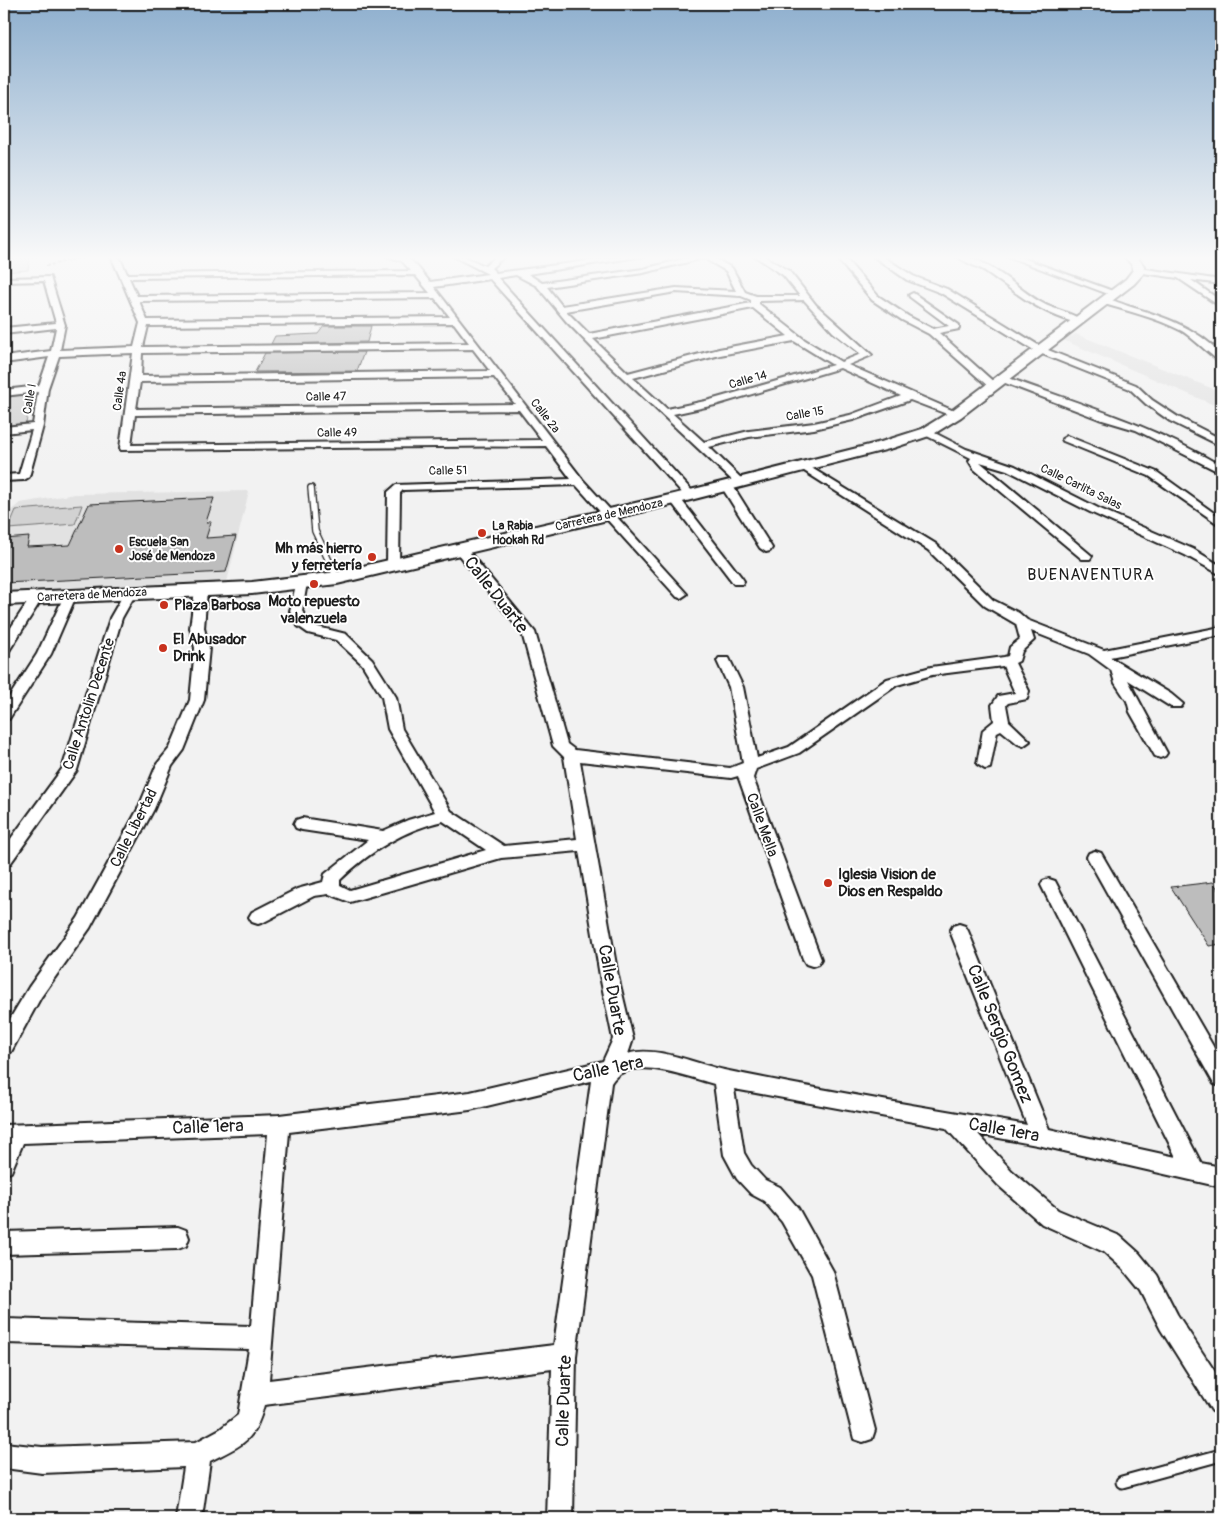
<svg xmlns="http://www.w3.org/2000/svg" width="1225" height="1522" font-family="Pangolin,sans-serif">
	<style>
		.built { fill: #e2e2e2 }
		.green { fill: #d2d2d2; stroke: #777 }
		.building { fill: #bdbdbd; stroke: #1c1c1c }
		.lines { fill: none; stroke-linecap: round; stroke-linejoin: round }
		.lane-far1-casing { stroke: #1c1c1c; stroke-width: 8 }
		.lane-casing { stroke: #1c1c1c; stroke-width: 15 }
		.street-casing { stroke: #1c1c1c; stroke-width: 4 }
		.secondary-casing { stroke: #1c1c1c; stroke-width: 4 }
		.path { stroke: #1c1c1c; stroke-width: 2; stroke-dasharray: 3 2; stroke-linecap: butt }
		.lane-far1 { stroke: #fff; stroke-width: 5.5 }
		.lane { stroke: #fff; stroke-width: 11 }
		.street { fill: #fff; fill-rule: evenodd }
		.secondary { fill: #fff; fill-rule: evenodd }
		.poi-dot { fill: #c8321e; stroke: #fff; stroke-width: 2 }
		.labels { text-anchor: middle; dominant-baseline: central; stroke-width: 4; stroke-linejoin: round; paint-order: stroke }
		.far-street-label { font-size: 12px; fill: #1c1c1c; stroke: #fff }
		.far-poi-label { font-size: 12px; font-weight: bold; fill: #1c1c1c; stroke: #fff; text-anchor: start }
		.poi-label { font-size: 15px; font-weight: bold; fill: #1c1c1c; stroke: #fff; text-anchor: start }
		.street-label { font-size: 15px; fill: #1c1c1c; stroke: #fff }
		.neighbourhood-label { font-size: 16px; letter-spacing: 1px; fill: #1c1c1c; stroke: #fff }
		.near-street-label { font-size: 18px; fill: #1c1c1c; stroke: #fff }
	</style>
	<rect width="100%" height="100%" fill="#f2f2f2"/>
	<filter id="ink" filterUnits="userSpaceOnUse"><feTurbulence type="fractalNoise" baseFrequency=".02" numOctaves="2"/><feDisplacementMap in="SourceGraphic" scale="10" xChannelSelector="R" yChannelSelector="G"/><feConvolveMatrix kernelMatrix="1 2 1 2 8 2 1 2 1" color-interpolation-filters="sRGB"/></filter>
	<g filter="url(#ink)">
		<!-- built -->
		<g class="built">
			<path d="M1076,334L1221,392V408L1063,340Z"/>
			<path d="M249,491L227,582L4,593V516L20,503L75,494Z"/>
		</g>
		<!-- green -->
		<g class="green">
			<path d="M4,256H33H30L28,270L4,272Z"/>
			<path d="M33,392L26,423L4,426V396Z"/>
			<path d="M82,505L75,524L8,529L16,510Z"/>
		</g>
		<!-- building -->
		<g class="building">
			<path d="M324,326H371L367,342L271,344L275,336L318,334Z"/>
			<path d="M364,352L357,371L255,372L265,353Z"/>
			<path d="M214,498L206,522H211L206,538L236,536L226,572L4,583V539L29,537L27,547L70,545L89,504Z"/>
			<path d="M1213,882L1221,893V944L1209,946L1171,887Z"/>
		</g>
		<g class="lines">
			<defs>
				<path id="lane-far1" d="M311,488L315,531L337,578"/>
				<path id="lane" d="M1122,1482L1221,1455"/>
				<g id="street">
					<path d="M111,256H119L127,274L411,271L402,261L387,256C412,254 415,265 430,282L488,274L453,256H463L485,266L497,256H505L491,268L496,273L625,256H644L528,274L542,283L643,269L696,256H710L732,268L745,292L756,296H800L783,275L755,256H764L789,271L816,305L872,355L848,365L961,414L952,416L910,400L853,420L814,429L749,437L709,447L745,482L744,484H736L607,363L566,321L537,286L516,275L498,278L694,493L696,495L690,498L686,497L490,279L434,287L583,480L687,594L681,598L677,597L576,485L403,490L400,493L399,566L393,570L387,566L388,492L396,485L571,479L546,446L121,450L120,448L133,353L59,356L48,388L43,426L29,477L24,480L4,481V475L19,474L32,430L4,433V427L33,424L38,392L4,396V390L39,386L49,357L4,363V357L51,351L56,328L4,334V328L56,323L44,281L4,282V278L50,277L65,325L60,350L134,347L140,323ZM704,258L726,271L736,291L676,288L562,306L547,287L643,273ZM415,275L430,293L137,296L129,278ZM676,292L741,296L751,300V303L589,334L566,311ZM435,298L450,317L147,320L139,301ZM804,300L833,332L861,354L841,362L805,340L759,304V301ZM753,308L788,336L719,349L628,373L593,339ZM454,323L469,343L143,347L148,326ZM794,341L833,365L710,400L667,409L633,378L720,355ZM473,349L490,371L141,376L142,353ZM840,368L901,396L850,415L814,423L749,431L704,442L673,414L715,405ZM494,377L515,404L136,409L140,382ZM519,410L542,440L131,445L135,415Z"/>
					<path d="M835,256H843L878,296L908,316L933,329L949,326L910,297L909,295L913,293L959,325V329L939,333L996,384V388H990L929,334L902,320L872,300Z"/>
					<path d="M873,256H882L913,276L947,289L1043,348L1136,385L1152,400L1178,417L1221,439V446L1170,421L1146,404L1130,389L1037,352L941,293L907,280Z"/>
					<path d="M957,256C984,254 1018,290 1042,303C1054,310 1071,312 1081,320L1077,323C1040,313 1018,294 988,273C979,266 966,264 957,256Z"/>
					<path d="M1007,256H1017L1118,293L1111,295Z"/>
					<path d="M1139,268L1221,280V284L1191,280L1221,301V307L1178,278L1136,272L1135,270Z"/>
					<path d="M1101,299C1109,298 1119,303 1128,306C1162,316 1196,327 1221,354V362C1217,361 1192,337 1182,331C1157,318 1128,311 1101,303Z"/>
					<path d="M1000,377H1006C1079,404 1155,426 1221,466V473L1136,430L1099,419L1000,381Z"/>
					<path d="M927,429L966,449L1015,466L1098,508L1193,549L1221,566V575L1185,555L1090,512L1007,470L980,462L1092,556L1090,559H1082L974,469L969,461L971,458L923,434L922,432Z"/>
					<path d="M1067,436L1157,472L1221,518V526L1149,476L1063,441L1062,439Z"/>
					<path d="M805,464L936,544L993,600L1019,613L1027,620L1104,650L1221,627V635L1110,657L1171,694L1183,704L1181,707H1171L1128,680L1167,753L1165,756L1160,758L1155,756L1130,712L1127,701L1115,683L1111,670L1089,654L1031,631L1034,640L1022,651L1019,661L1015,663L1029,691L1027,699L1008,703L1006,705L1009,721L1030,741L1023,746L1018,744L1001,730L997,732L990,768L985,769L977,764L983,730L994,721L992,705L998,696L1015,693L1003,666L932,675L897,685L799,753L756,769L753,778L821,959L818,964L812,966L806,964L803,959L738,776L731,778L580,761L618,976L633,1039L628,1054C655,1045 696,1064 724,1070C824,1091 926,1107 1027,1125L950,931L953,926L959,924L965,926L968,931L1049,1129L1176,1157L1041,885L1043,881L1049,879L1055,881L1201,1163L1221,1167V1187L1042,1146L978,1134L1012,1171L1058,1210L1120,1236L1139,1253L1157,1275L1177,1314L1221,1381V1414L1212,1411L1161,1330L1141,1291L1123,1269L1104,1252L1042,1224L998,1185L946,1128L734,1089L744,1153L751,1165L765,1180L780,1187L798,1208L833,1271L875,1430L872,1439L863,1442L854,1439L812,1275L782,1222L764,1201L751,1194L737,1179L724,1155L714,1084C687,1077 629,1053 611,1083L576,1356L573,1518H547L552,1369L264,1405C255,1442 241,1445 210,1461L202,1518H176L184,1467L42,1473L4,1468V1443L42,1447L196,1442L220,1429L238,1415L249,1349L4,1343V1319L251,1326L268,1134L23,1143L11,1172L4,1175V1125L279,1115L470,1092L603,1061L613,1039L600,976L579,851L501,858L350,902L329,894L314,896L264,922L258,924L252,922L249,917L252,912L297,889L323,882L325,874L368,840L302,830L296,828L294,824L296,820L302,818L383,831L408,820L435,812L388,729L382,697L362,664L336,640L308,633L298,626L290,611L297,580H305L307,583L302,611L308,621L318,627L346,634L372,659L396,697L402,729L451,811L504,846L577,839L564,757L553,746L522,633L457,553V547H465L535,632L567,744L575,750L730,768L743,763L729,687L717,661L719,658H729L743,687L757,758L789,747L887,679L931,667L1004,657L1008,656L1010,647L1020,639L1016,624L985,606L928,550L801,469V465ZM443,821L486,850L350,890L340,885V880C369,852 403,830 443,821ZM591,1081L554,1345L269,1380L289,1132L470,1110Z"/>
					<path d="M727,483L733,486L772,548L770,551L766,552L760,548L721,486Z"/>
					<path d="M675,496L679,497L742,578L744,581L742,584H734L669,499Z"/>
					<path d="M201,586L207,590L204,628L209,648L204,700L184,750L172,766L154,809L90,928L41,997L11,1052L4,1054V1029L29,987L78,918L138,809L157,764L170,748L190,700L195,648L190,628L195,590Z"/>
					<path d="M130,589L136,593L122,618L77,770L10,864L4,866V848L62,769L110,618L126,590Z"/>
					<path d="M70,592L76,596L51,654L9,719L4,721V705L37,654L64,596Z"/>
					<path d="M37,593L43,597L9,651L4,652V638L33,594Z"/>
					<path d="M1095,851L1101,853L1221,1060V1086L1214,1084L1087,857L1089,853Z"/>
					<path d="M178,1227L186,1230L189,1238L186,1246L178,1249L4,1254V1232Z"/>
				</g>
				<path id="secondary" d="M1124,256H1136L1144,266L1143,274L1134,284L961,417L932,435L893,448L675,504L337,584L252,594L4,605V593L252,582L337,572L674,494L881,442L922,429L951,411L1126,279L1133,270L1132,265Z"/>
			</defs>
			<!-- lane-far1 casing -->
			<use href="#lane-far1" class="lane-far1-casing"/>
			<!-- lane casing -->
			<use href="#lane" class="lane-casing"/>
			<!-- street casing -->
			<use href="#street" class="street-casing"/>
			<!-- secondary casing -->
			<use href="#secondary" class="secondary-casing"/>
			<!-- path -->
			<g class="path">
				<path d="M4,259L38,256"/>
				<path d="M46,266L87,256"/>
			</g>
			<!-- lane-far1 -->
			<use href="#lane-far1" class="lane-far1"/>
			<!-- lane -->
			<use href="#lane" class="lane"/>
			<!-- street -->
			<use href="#street" class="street"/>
			<!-- secondary -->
			<use href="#secondary" class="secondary"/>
		</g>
	</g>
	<!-- sky -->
	<linearGradient id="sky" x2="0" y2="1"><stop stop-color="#8eafce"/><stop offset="0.55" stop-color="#f9f9f9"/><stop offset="1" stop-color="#f9f9f9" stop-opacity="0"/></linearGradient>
	<rect width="1225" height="469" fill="url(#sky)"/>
	<!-- markers -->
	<g class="poi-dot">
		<circle cx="482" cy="533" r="5"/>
		<circle cx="119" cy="549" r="5"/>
		<circle cx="372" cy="557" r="5"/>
		<circle cx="314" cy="584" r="5"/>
		<circle cx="164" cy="605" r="5"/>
		<circle cx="163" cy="648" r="5"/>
		<circle cx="828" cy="883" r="5"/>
	</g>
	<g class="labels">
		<!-- far-street labels -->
		<g class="far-street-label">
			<text transform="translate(748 380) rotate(-16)">Calle 14</text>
			<text transform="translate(120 391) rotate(-82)">Calle 4a</text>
			<text transform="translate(326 397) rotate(-1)">Calle 47</text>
			<text transform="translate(30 399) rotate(-80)">Calle I</text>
			<text transform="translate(805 414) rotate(-10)">Calle 15</text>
			<text transform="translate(545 416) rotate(52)">Calle 2a</text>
			<text transform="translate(337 433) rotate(-1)">Calle 49</text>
			<text transform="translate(448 471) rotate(-1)">Calle 51</text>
			<text transform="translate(1081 487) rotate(26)">Calle Carlita Salas</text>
			<text transform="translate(609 515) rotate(-13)">Carretera de Mendoza</text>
			<text transform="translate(92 595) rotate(-3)">Carretera de Mendoza</text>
		</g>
		<!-- far-poi labels -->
		<g class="far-poi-label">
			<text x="492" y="526">La Rabia<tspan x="492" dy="14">Hookah Rd</tspan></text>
			<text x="129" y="542">Escuela San<tspan x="129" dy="14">José de Mendoza</tspan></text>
		</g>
		<!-- poi labels -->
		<g class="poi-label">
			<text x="362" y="548" text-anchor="end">Mh más hierro<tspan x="362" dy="17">y ferretería</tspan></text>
			<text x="314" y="601" text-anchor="middle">Moto repuesto<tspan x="314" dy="17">valenzuela</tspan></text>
			<text x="174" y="605">Plaza Barbosa</text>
			<text x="173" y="639">El Abusador<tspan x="173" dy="17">Drink</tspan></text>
			<text x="838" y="874">Iglesia Vision de<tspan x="838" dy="17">Dios en Respaldo</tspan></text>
		</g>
		<!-- street labels -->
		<g class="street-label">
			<text transform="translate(89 704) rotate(-72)">Calle Antolin Decente</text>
			<text transform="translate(762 825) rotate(70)">Calle Mella</text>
			<text transform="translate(134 828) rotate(-63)">Calle Libertad</text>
		</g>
		<!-- neighbourhood labels -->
		<g class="neighbourhood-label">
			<text x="1091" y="575">BUENAVENTURA</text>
		</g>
		<!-- near-street labels -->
		<g class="near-street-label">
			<text transform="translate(496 595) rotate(52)">Calle Duarte</text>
			<text transform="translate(612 990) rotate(80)">Calle Duarte</text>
			<text transform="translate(1000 1034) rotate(68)">Calle Sergio Gomez</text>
			<text transform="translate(608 1069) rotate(-12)">Calle 1era</text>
			<text transform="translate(208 1127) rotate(-2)">Calle 1era</text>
			<text transform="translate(1004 1130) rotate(10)">Calle 1era</text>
			<text transform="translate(564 1401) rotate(-88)">Calle Duarte</text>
		</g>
	</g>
	<!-- margin -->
	<rect width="1225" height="1522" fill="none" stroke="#fff" stroke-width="20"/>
	<rect x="10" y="10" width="1205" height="1502" fill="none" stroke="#1c1c1c" stroke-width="2" filter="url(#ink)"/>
</svg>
